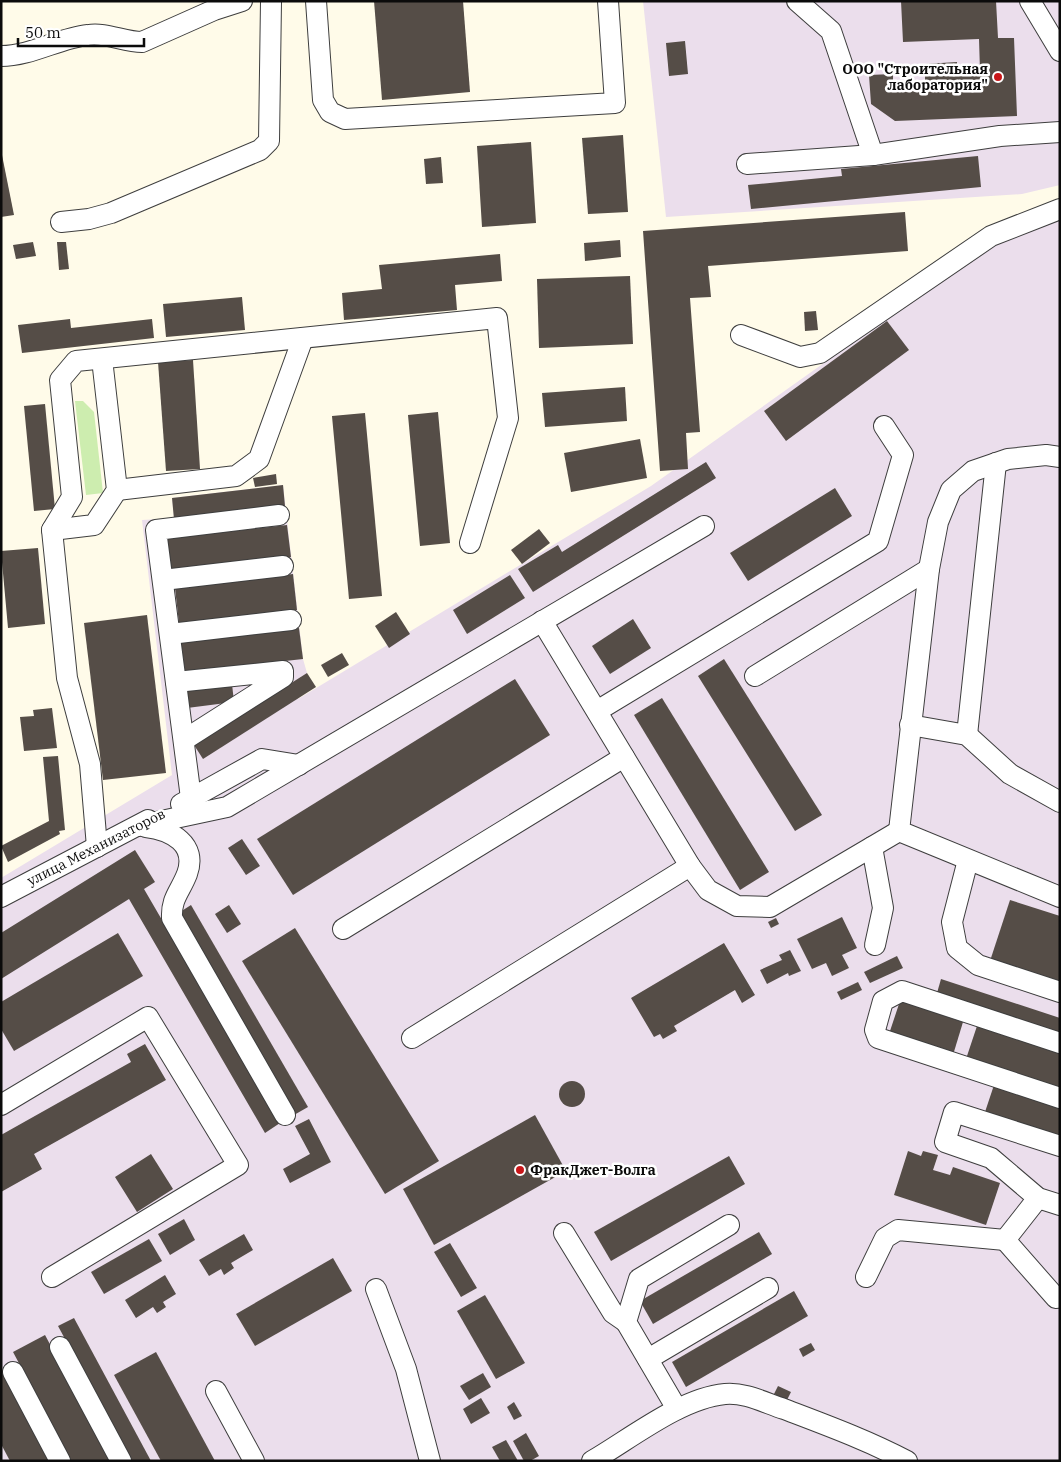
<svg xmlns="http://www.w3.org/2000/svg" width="1061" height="1462" font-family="'IBM Plex Serif',serif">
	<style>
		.industrial { fill: #ebdeec }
		.green { fill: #cdedaf }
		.building { fill: #554d47 }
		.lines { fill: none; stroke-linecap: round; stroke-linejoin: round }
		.minor-casing { stroke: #3e3e3e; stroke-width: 22 }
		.minor { stroke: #fff; stroke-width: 20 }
		.poi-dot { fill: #c81619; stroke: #fff; stroke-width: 2 }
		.labels { text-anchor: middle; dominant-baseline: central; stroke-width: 5; stroke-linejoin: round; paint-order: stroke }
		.poi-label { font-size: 14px; font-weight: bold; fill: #0b0b0b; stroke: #fff; text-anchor: end }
		.street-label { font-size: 14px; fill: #0b0b0b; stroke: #fff }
	</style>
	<rect width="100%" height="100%" fill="#fffbe9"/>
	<!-- industrial -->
	<g class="industrial">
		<path d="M643,1H1060V185L1022,194L666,217Z"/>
		<path d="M1060,217V1461H1V878L172,775L142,520L174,518L172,498L283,485L303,659L307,673L298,699L651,486L997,240Z"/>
	</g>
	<!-- green -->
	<path class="green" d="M75,401H83L94,412L103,493L86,495Z"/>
	<!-- building -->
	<g class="building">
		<path d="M374,1H463L470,92L382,100Z"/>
		<path d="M901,1H996L998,38H1014L1017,116L895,121L871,104L869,75L893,74V87L925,85V64L957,62V71H980L979,39L903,42Z"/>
		<path d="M685,41L688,74L669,76L666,43Z"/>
		<path d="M623,135L628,212L588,214L582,138Z"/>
		<path d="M531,142L536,223L482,227L477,146Z"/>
		<path d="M1,150L14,215L1,217Z"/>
		<path d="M978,156L981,187L751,209L748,185L842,176L841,169Z"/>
		<path d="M441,157L443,183L426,184L424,159Z"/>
		<path d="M905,212L908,251L708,266L711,297L690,298L700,432L686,433L688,469L660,471L643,231Z"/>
		<path d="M620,240L621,257L585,261L584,243Z"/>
		<path d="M33,242L36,256L16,259L13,245Z"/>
		<path d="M57,242H66L69,269L59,270Z"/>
		<path d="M500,254L502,281L455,285L457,310L344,320L342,293L382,289L379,265Z"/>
		<path d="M630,276L633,344L539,348L537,279Z"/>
		<path d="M242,297L245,330L166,337L163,304Z"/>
		<path d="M816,311L818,330L805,331L804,312Z"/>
		<path d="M70,319L71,328L152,319L154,338L22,353L18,325Z"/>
		<path d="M887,321L909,350L786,441L764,411Z"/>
		<path d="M193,360L200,469L166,471L158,362Z"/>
		<path d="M625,387L627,421L545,427L542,393Z"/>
		<path d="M45,404L55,509L34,511L24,406Z"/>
		<path d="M438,412L450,543L420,546L408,415Z"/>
		<path d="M365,413L382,596L349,599L332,416Z"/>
		<path d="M640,439L647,478L571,492L564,453Z"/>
		<path d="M706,462L716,478L533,592L518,569L558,545L562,552Z"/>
		<path d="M276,474L277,484L255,487L253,478Z"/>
		<path d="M283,485L285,506L174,519L172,498Z"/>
		<path d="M835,488L852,516L748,581L730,553Z"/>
		<path d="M287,525L291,557L167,571L164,539Z"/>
		<path d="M539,529L550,543L522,564L511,550Z"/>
		<path d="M38,548L45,624L8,628L1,551Z"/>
		<path d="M293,574L297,610L179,623L175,588Z"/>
		<path d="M510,575L525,598L467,634L453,610Z"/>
		<path d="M396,612L410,634L389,648L375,626Z"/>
		<path d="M147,615L166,773L103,780L84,623Z"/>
		<path d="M633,619L651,648L610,674L592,646Z"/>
		<path d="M299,628L303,659L185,672L181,641Z"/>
		<path d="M342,653L349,665L328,677L321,665Z"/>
		<path d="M724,659L822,815L795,831L698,676Z"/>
		<path d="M307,673L316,687L203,759L194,745Z"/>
		<path d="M515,679L550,735L293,895L257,839Z"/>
		<path d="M232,684L234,702L187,708L185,691Z"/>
		<path d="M662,698L769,872L740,890L634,715Z"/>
		<path d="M52,708L57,748L24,751L20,717L34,716L33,710Z"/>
		<path d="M58,756L65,830L59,831L60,834L8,862L1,846L49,821L43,757Z"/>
		<path d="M242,839L260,866L246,875L228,848Z"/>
		<path d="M135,850L155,882L144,889L280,1123L265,1133L129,899L1,979V933Z"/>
		<path d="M1010,900L1060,916V983L990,961Z"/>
		<path d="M191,905L308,1107L294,1115L177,914Z"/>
		<path d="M229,905L241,924L227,933L215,914Z"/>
		<path d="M842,917L857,948L842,955L849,968L832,976L826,963L812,969L797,939Z"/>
		<path d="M776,918L779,924L771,928L768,922Z"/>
		<path d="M295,928L439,1161L385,1194L242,961Z"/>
		<path d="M118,933L143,976L14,1051L1,1029V1002Z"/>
		<path d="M724,943L755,995L742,1003L735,990L674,1026L677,1031L663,1039L660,1034L654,1037L631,998Z"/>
		<path d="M790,950L801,971L789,976L788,973L767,984L760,970L782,960L779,955Z"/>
		<path d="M897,956L903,968L870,983L864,972Z"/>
		<path d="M941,979L1060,1018V1033L937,993Z"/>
		<path d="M858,982L862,990L841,1000L837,992Z"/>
		<path d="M900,1001L963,1022L953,1055L889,1034Z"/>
		<path d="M977,1026L1060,1053V1090L966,1059Z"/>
		<path d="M145,1044L166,1080L34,1154L42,1169L1,1192V1135L131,1062L127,1054Z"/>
		<circle cx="572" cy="1094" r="13"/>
		<path d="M994,1085L1060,1106V1140L984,1115Z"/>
		<path d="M535,1115L566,1171L434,1245L403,1189Z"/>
		<path d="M309,1119L331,1162L290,1183L283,1169L310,1154L295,1126Z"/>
		<path d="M908,1151L921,1156L923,1151L938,1155L933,1170L950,1175L953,1167L1000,1183L986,1225L894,1195Z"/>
		<path d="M151,1154L173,1189L137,1212L115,1177Z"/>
		<path d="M729,1156L745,1184L611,1261L594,1232Z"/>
		<path d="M184,1219L195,1240L170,1255L158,1234Z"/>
		<path d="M759,1232L772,1254L653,1324L640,1301Z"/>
		<path d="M244,1234L253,1250L231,1263L234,1268L224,1275L221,1269L209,1276L199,1260Z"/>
		<path d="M149,1239L162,1261L104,1294L91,1272Z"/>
		<path d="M450,1243L477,1288L461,1297L434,1252Z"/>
		<path d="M333,1258L352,1291L255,1346L236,1314Z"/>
		<path d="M165,1275L176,1294L163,1302L166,1307L157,1313L153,1307L136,1318L125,1300Z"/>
		<path d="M794,1291L808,1316L686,1387L672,1362Z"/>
		<path d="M485,1295L525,1363L496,1379L457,1311Z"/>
		<path d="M74,1318L151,1461H131L58,1326Z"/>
		<path d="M45,1335L112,1461H71L13,1352Z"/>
		<path d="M811,1343L815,1350L803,1357L799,1349Z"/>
		<path d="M156,1352L215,1461H161L114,1375Z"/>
		<path d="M1,1371L49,1461H10L1,1444Z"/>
		<path d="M483,1373L491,1387L469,1400L460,1386Z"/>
		<path d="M778,1386L791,1392L787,1400L774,1394Z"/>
		<path d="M481,1398L490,1413L471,1424L463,1409Z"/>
		<path d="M514,1402L522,1416L514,1420L507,1407Z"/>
		<path d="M526,1433L539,1456L530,1461H524L513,1441Z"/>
		<path d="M506,1440L518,1461H500L492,1447Z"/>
	</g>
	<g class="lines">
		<defs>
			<g id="minor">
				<path d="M316,1L323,100L330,112L345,119L615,103L608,1"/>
				<path d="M797,1L831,31L873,155"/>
				<path d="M1030,1L1060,51"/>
				<path d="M1,56C31,56 59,38 88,35C106,32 124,42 142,42L214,10L242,1"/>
				<path d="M747,164L873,155L1000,136L1060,132"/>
				<path d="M61,222L89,219L111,213L260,150L269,141L271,1"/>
				<path d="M741,335L800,357L820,353L991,236L1060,209"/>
				<path d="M1060,457L1046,455L1008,459L973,471L951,490L938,522L929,569L899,831L1060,897"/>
				<path d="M117,490L236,476L259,459L303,338"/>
				<path d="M52,530L94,525L117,490L102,359"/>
				<path d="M163,580L283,566"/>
				<path d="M170,634L291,620"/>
				<path d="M755,676L929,569"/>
				<path d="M176,682L283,671V677L184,740"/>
				<path d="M597,711L878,541L903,455L884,426"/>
				<path d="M910,725L967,735L1010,774L1060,802"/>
				<path d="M967,735L996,463"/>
				<path d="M191,798L156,530L279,515"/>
				<path d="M181,804L262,759L299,765"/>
				<path d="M138,826L227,807L704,526"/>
				<path d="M146,827C171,830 198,844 187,874C180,892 171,898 172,918L285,1115"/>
				<path d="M97,847L90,764L67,678L52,530L72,497L60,380L76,361L497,318L508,418L470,543"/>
				<path d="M872,847L883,908L875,945"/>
				<path d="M968,860L952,922L957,948L978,965L1060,992"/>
				<path d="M690,866L708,890L737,906L770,907L899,831"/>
				<path d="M1,897L148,820"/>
				<path d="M343,929L624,757"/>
				<path d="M412,1038L690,866L542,621"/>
				<path d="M1060,1043L902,991L883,1001L875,1030L878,1038L1060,1098"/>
				<path d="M1,1105L148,1017L238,1165L52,1277"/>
				<path d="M1060,1146L954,1112L945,1142L991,1158L1038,1198L1060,1205"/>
				<path d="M1038,1198L1005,1240L1056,1298"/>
				<path d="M564,1233L613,1313L626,1322"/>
				<path d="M866,1277L885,1238L898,1230L1005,1240"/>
				<path d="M376,1289L406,1369L430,1461"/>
				<path d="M60,1347L121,1461"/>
				<path d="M648,1359L768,1288"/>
				<path d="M13,1372L60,1461"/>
				<path d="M216,1391L254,1461"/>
				<path d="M677,1409L626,1322L639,1279L729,1225"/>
				<path d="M592,1461C630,1439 681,1398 725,1394C745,1392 765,1403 784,1409C826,1425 867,1440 907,1461"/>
			</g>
		</defs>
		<!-- minor casing -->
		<use href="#minor" class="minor-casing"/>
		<!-- minor -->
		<use href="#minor" class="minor"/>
	</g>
	<!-- markers -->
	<g class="poi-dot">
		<circle cx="998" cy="77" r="5"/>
		<circle cx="520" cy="1170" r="5"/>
	</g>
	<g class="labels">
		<!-- poi labels -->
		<g class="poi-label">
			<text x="988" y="69">ООО "Строительная<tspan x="988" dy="16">лаборатория"</tspan></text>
			<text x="530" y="1170" text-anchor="start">ФракДжет-Волга</text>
		</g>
		<!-- street labels -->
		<g class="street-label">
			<text transform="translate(96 847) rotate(-27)">улица Механизаторов</text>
		</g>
	</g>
	<!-- border -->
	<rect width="1061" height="1462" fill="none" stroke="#0b0b0b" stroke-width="5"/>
	<!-- scale -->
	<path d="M18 38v8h126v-8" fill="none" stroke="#0b0b0b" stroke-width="2.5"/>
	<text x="25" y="38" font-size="15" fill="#0b0b0b" stroke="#ffffff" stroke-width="4" paint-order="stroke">50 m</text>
</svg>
